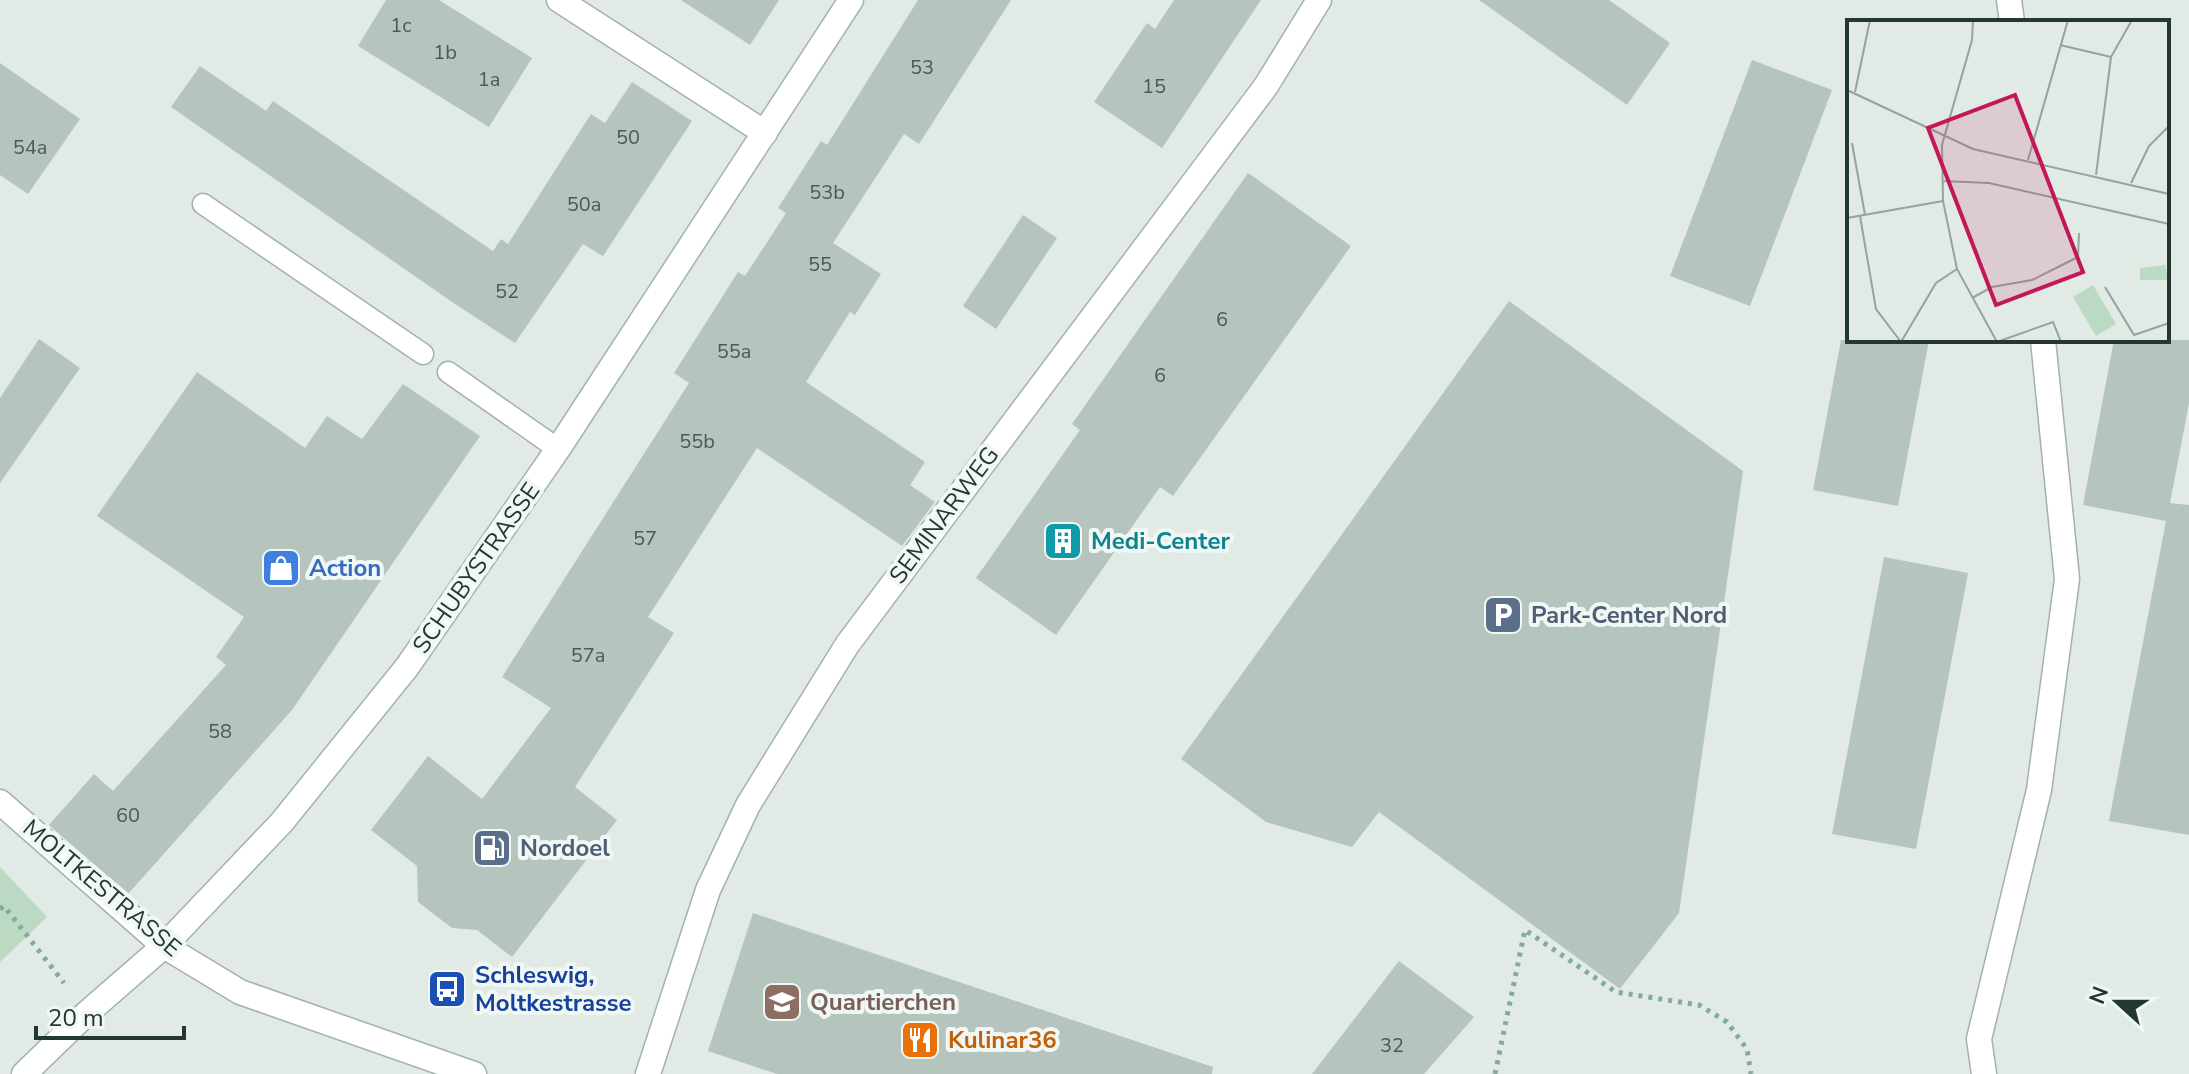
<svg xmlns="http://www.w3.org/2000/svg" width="2189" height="1074" font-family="'Nunito Sans',sans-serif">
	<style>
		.green { fill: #bcd9c3 }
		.building { fill: #b6c4be }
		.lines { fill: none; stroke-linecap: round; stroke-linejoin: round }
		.lane-casing { stroke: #a4b1ac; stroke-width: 23 }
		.street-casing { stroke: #a4b1ac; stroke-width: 27 }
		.secondary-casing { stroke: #a1b4ad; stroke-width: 27 }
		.path { stroke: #84aa9e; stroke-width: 5; stroke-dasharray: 4 6; stroke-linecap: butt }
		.lane { stroke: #fff; stroke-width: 20 }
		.street { stroke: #fff; stroke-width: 24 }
		.secondary { stroke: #fff; stroke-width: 24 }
		.labels { text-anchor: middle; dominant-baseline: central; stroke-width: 8; stroke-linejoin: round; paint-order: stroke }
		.number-label { font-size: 20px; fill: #485b55 }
		.street-label { font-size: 24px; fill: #233832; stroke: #f1f7f4 }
		.culture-label { font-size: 24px; font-weight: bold; fill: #0d838f; stroke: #f1f7f4; text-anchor: start }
		.shop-label { font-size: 24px; font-weight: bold; fill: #366cbe; stroke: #f1f7f4; text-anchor: start }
		.service-label { font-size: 24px; font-weight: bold; fill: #4e5e75; stroke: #f1f7f4; text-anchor: start }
		.transit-label { font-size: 24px; font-weight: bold; fill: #164399; stroke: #f1f7f4; text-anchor: start }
		.education-label { font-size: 24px; font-weight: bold; fill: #785e54; stroke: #f1f7f4; text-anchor: start }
		.food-label { font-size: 24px; font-weight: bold; fill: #c56008; stroke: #f1f7f4; text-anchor: start }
		.inset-road { fill: none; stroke: #95a39d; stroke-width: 2 }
		.view { fill: #c2185b; fill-opacity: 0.15; stroke: #c2185b; stroke-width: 4 }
		.inset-edge { fill: none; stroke: #233832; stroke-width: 4 }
	</style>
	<rect width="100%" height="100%" fill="#e1eae5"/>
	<!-- green -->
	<path class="green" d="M0,867L47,917L0,962Z"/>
	<!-- building -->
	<g class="building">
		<path d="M386,0H439L532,58L489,127L358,46Z"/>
		<path d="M681,0H779L750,45Z"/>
		<path d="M918,0H1011L919,144L904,134L833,243L881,274L855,315L850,312L806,382L925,462L910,485L935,502L902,546L757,448L648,617L674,633L575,787L617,820L512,957L477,930L452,928L418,902L417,866L371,830L428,756L482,799L551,708L502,677L689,383L674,373L738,272L745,276L786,213L778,208L821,141L827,145Z"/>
		<path d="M1174,0H1261L1162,148L1094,102L1147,23L1155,29Z"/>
		<path d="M1479,0H1609L1670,43L1627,105Z"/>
		<path d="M1752,60L1832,90L1750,306L1670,276Z"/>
		<path d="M0,63L80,119L28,194L0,175Z"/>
		<path d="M200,66L266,111L273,101L493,251L501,239L508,244L591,114L605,123L632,82L692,121L603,256L583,244L515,343L455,304L171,107Z"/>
		<path d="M1248,173L1351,246L1173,496L1160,487L1056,635L976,578L1080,430L1072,424Z"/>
		<path d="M1023,215L1057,238L996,329L963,306Z"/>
		<path d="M1509,301L1743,471L1679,913L1620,989L1379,812L1352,847L1266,822L1181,759Z"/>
		<path d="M39,339L80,368L0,483V398Z"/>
		<path d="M1841,340H1929L1898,506L1813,490Z"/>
		<path d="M2114,340H2189V403L2170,503L2189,505V835L2109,821L2166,521L2083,505Z"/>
		<path d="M197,372L305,448L327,416L362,439L403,384L480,436L292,710L128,894L49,825L94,774L113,791L226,665L216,657L244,617L97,516Z"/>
		<path d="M1884,557L1968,573L1916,849L1832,834Z"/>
		<path d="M753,913L1213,1067L1212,1074H777L708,1051Z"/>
		<path d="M1399,961L1474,1017L1424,1074H1312Z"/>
	</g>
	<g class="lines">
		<defs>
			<g id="lane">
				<path d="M203,204L423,354"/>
				<path d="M448,372L558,449"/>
			</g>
			<g id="street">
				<path d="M559,0L765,133"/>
				<path d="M2009,0L2012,22"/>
				<path d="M0,802L164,946L240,992L474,1074"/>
				<path d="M648,1074L708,890L748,805L847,645L1266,86L1319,0"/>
				<path d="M1984,1074L1979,1039L2039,790L2067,579L2043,340"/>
			</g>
			<path id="secondary" d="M24,1074L87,1013L164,946L282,822L407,667L558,449L851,0"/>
		</defs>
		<!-- lane casing -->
		<use href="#lane" class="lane-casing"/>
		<!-- street casing -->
		<use href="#street" class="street-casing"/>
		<!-- secondary casing -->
		<use href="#secondary" class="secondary-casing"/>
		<!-- path -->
		<g class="path">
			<path d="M0,909L4,906L64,983"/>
			<path d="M1495,1074L1525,930L1616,992L1699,1005L1727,1022L1747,1049L1751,1074"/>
		</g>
		<!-- lane -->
		<use href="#lane" class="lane"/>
		<!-- street -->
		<use href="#street" class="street"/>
		<!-- secondary -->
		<use href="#secondary" class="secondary"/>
	</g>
	<!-- icons -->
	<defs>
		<symbol id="building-square" viewBox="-11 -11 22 22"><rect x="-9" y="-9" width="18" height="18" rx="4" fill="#0f9aa8" stroke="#f1f7f4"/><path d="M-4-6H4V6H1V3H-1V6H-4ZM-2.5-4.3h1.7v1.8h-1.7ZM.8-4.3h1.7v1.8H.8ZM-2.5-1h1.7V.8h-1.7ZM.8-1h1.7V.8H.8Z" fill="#fff"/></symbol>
		<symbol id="shop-square" viewBox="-11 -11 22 22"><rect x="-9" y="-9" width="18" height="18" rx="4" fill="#3f7fe0" stroke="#f1f7f4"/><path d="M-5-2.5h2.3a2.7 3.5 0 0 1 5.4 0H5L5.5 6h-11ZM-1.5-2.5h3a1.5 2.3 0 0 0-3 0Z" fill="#fff"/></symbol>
		<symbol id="parking-square" viewBox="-11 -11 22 22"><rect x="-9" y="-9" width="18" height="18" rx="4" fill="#5c6f8a" stroke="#f1f7f4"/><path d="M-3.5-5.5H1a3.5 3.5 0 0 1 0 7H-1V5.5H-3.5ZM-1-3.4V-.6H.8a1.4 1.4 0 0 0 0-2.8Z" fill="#fff"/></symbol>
		<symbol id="fuel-square" viewBox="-11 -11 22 22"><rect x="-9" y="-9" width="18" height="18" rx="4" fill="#5c6f8a" stroke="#f1f7f4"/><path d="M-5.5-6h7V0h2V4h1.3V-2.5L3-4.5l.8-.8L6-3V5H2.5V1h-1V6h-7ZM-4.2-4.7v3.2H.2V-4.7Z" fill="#fff"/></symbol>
		<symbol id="bus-square" viewBox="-11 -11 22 22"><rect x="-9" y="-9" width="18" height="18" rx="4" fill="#1a4fb4" stroke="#f1f7f4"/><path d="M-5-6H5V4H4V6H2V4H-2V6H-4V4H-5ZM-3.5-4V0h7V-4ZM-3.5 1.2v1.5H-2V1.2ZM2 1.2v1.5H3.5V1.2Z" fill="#fff"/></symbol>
		<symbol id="school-square" viewBox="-11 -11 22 22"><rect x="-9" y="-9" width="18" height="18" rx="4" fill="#8d6e63" stroke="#f1f7f4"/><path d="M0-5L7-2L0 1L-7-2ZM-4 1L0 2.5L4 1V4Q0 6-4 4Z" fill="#fff"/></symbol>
		<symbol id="restaurant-square" viewBox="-11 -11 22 22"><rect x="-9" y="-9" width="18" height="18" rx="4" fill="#e8710a" stroke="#f1f7f4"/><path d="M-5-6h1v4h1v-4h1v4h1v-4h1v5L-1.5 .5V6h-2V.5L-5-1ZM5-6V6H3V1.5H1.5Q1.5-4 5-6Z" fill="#fff"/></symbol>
	</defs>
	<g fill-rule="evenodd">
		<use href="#building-square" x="1041" y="519" width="44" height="44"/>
		<use href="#shop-square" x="259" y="546" width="44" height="44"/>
		<use href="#parking-square" x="1481" y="593" width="44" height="44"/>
		<use href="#fuel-square" x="470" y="826" width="44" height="44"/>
		<use href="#bus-square" x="425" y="967" width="44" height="44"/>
		<use href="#school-square" x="760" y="980" width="44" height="44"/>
		<use href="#restaurant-square" x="898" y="1018" width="44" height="44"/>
	</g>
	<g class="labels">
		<!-- number labels -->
		<g class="number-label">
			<text x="401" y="25">1c</text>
			<text x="445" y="52">1b</text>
			<text x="922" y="67">53</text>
			<text x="489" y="79">1a</text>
			<text x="1154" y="86">15</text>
			<text x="628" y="137">50</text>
			<text x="30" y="147">54a</text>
			<text x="827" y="192">53b</text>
			<text x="584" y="204">50a</text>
			<text x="820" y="264">55</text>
			<text x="507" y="291">52</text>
			<text x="1222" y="319">6</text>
			<text x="734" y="351">55a</text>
			<text x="1160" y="375">6</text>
			<text x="697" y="441">55b</text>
			<text x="645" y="538">57</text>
			<text x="588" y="655">57a</text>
			<text x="220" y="731">58</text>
			<text x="128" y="815">60</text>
			<text x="1392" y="1045">32</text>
		</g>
		<!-- street labels -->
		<g class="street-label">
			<text transform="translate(944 515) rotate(-53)">SEMINARWEG</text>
			<text transform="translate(476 568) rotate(-55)">SCHUBYSTRASSE</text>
			<text transform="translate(102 888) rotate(40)">MOLTKESTRASSE</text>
		</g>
		<!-- culture labels -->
		<g class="culture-label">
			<text x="1091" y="541">Medi-Center</text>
		</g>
		<!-- shop labels -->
		<g class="shop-label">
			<text x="309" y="568">Action</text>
		</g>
		<!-- service labels -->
		<g class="service-label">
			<text x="1531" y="615">Park-Center Nord</text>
			<text x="520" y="848">Nordoel</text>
		</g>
		<!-- transit labels -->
		<g class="transit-label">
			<text x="475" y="975">Schleswig,<tspan x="475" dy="28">Moltkestrasse</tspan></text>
		</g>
		<!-- education labels -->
		<g class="education-label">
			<text x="810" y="1002">Quartierchen</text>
		</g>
		<!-- food labels -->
		<g class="food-label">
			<text x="948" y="1040">Kulinar36</text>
		</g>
	</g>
	<!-- overview -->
	<g transform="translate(1847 20)">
		<rect width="322" height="322" fill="#e1eae5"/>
		<path d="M318,245L322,260H293V248ZM246,265L269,304L249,316L226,277Z" fill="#bcd9c3"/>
		<path class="inset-road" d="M126,0L125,20L95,125L96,181L110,249L150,322M213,25L264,37M0,70L126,129L322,174M8,72L23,0M5,123L18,195M181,140L221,0M249,155L264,37L285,0M96,161L142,163L322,204M284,163L302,126L322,106M13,196L29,289L54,322M0,198L96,181M258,267L287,315L322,303M125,278L145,267L185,260L231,237L232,213M54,322L89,263L110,249M150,322L206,302L214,322"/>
		<path class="view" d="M168,75L236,252L149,285L81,108Z"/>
		<rect width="322" height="322" class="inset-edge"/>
	</g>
	<!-- north arrow -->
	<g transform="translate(2117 1002) rotate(291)" stroke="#f1f7f4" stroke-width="6" paint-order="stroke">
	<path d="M0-6L14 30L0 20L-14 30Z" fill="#233832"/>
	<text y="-12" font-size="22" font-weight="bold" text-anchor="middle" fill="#233832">N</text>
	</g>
	<!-- scale -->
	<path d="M36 1026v12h148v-12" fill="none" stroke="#233832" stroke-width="4"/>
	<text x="48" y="1026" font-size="24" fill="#233832" stroke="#f1f7f4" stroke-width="6" paint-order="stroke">20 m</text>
</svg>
